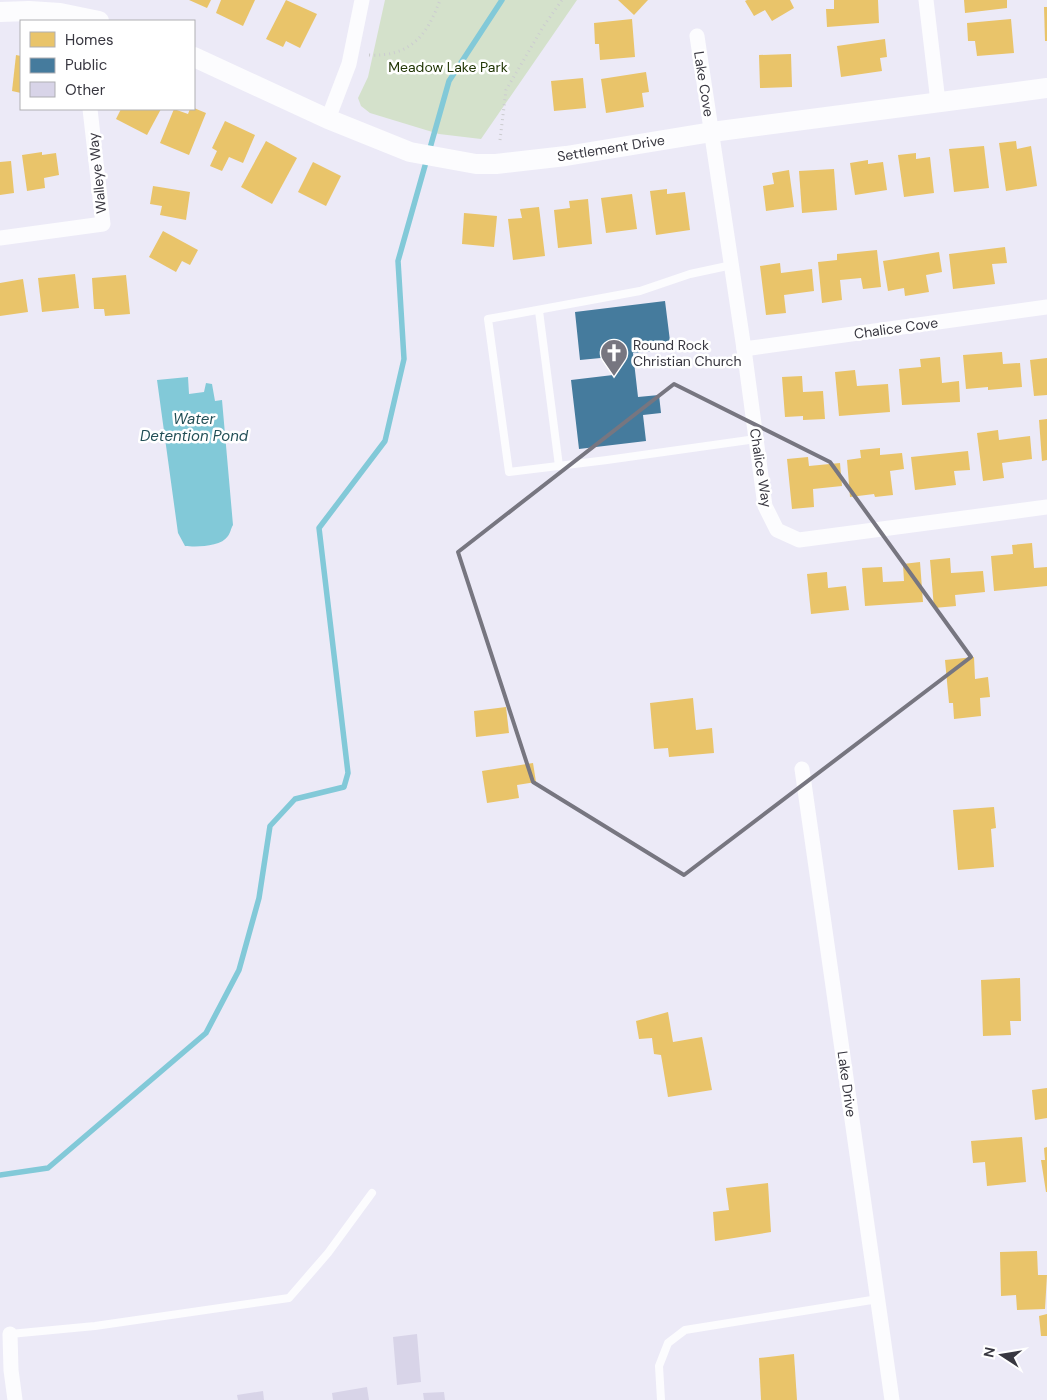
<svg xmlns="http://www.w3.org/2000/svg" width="1047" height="1400" font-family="'DM Sans',sans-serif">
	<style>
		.green { fill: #d4e1cb }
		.water { fill: #82c9d8 }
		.homes { fill: #e9c46a }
		.public { fill: #457b9d }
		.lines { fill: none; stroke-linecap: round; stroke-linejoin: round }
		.stream { stroke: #82c9d8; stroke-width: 5.5 }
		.building { fill: #d8d4e8 }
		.path { stroke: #ccccd0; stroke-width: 3; stroke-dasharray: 1 4; stroke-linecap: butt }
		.lane { stroke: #fcfcfe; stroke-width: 8 }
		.street { stroke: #fcfcfe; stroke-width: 15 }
		.secondary { stroke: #fcfcfe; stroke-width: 20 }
		.marked { fill: none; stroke: #777680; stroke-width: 4; stroke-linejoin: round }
		.labels { text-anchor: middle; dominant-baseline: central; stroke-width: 5; stroke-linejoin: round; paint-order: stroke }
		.park-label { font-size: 14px; fill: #223706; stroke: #fff }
		.street-label { font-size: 14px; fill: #383740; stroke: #fff }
		.poi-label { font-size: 14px; fill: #383740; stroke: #fff; text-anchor: start }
		.water-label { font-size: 15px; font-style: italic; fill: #224f56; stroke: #fff }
	</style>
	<rect width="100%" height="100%" fill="#eceaf7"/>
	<!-- green -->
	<path class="green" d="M385,0H577L481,139L439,134L370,113L361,106L358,98L368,77Z"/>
	<!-- water -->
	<path class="water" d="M188,377L189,394L204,392L206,383L212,384L215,401L222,400L233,525C231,528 230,534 228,536C221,547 197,547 185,546L178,533L157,380Z"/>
	<!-- homes -->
	<g class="homes">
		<path d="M189,0H211L207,8Z"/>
		<path d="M221,0H255L243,26L216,13Z"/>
		<path d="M286,0L317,14L300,48L286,41L283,47L266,39Z"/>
		<path d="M618,0H648L634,15Z"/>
		<path d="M747,0H790L794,8L772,21L765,10L754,16L745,1Z"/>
		<path d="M834,0H878L879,23L827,27L826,9H834Z"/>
		<path d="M964,0H1007V8L965,13Z"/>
		<path d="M1044,7H1047V41H1045Z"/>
		<path d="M632,19L635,57L600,60L599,44H595L594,23Z"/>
		<path d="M1011,19L1014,53L977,56L975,41H968L967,23Z"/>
		<path d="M885,39L887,57L880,58L882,71L841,77L837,46Z"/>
		<path d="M791,54L792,87L760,88L759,55Z"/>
		<path d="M16,55L21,56V93L12,91Z"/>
		<path d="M646,72L649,92L642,93L644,107L606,113L601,79Z"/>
		<path d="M583,78L586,108L554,111L551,81Z"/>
		<path d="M194,108L206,113L189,155L160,143L174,109L188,114L190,109Z"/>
		<path d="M121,109H161L147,135L116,119Z"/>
		<path d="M225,121L255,135L243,163L229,157L222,171L210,166L217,151L212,148Z"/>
		<path d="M266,141L297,158L272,204L241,187Z"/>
		<path d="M1016,141L1017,149L1031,146L1037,186L1006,191L999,143Z"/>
		<path d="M984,146L989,188L954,192L949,149Z"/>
		<path d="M42,152V155L56,153L59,175L44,178L45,188L27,191L22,155Z"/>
		<path d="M916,153V159L930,157L934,193L904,197L898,155Z"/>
		<path d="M868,160V164L883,162L887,190L855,195L850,163Z"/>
		<path d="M11,161L14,193L0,195V162Z"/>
		<path d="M313,162L341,176L326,206L298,192Z"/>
		<path d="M834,169L837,210L802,213L799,171Z"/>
		<path d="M789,170L794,207L766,211L763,186L774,184L772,173Z"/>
		<path d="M153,186L190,192L186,220L160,215L162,206L150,204Z"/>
		<path d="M667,189V194L685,192L690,230L656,235L650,191Z"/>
		<path d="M632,194L637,229L606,233L601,198Z"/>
		<path d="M588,199L592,244L558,248L554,210L570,208L569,201Z"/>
		<path d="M539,207L545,256L513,260L508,219L522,218L520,209Z"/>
		<path d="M464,213L497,216L494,247L462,244Z"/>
		<path d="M163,231L198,250L190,265L182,261L176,272L149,257Z"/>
		<path d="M1005,247L1007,263L992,264L995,284L953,289L949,254Z"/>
		<path d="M877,250L881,287L863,289L861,278L840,280L842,300L822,303L818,262L837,260V254Z"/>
		<path d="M939,252L942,272L926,275L929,292L905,296L904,288L888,291L883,261Z"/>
		<path d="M780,263L781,273L812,269L814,291L784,295L786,313L766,315L760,266Z"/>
		<path d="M75,274L79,308L42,312L38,278Z"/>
		<path d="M126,275L130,314L105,316L104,309H94L92,278Z"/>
		<path d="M23,279L28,312L0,316V283Z"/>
		<path d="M1002,352L1003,364L1020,363L1022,387L988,390V387L966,389L963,355Z"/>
		<path d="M940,357L942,383L959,381L960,402L902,405L899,369L921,367L920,359Z"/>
		<path d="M1047,358V395L1034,396L1030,360Z"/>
		<path d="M855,370L857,386L888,384L890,412L839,416L835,372Z"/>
		<path d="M802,376L803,392L823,391L825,419L803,420V416L785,417L782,377Z"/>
		<path d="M1047,419V460L1042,461L1039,420Z"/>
		<path d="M998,430L999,440L1030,436L1032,459L1002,463L1004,478L983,481L977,433Z"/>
		<path d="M880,448V455L902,453L904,469L890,471L893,495L875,497L874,494L850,497L847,460L861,458L860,450Z"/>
		<path d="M968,451L970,470L954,471L956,485L915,490L911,457Z"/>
		<path d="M808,457L809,466L840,463L842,486L813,489L814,507L792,509L787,459Z"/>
		<path d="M1032,543L1034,568L1047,567V586L994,591L991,556L1013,554L1012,545Z"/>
		<path d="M950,558L951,573L983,571L985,592L955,595L956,606L934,608L930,560Z"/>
		<path d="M920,562L923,602L865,606L862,568L882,567L883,582L904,581L903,564Z"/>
		<path d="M827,572L828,588L846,586L849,610L811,614L807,574Z"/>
		<path d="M974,657L975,679L988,677L990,697L980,698L981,716L954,719L953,703H949L945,660Z"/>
		<path d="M693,698L696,730L712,728L714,753L669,757L668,748L654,749L650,703Z"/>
		<path d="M506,707L509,733L476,737L474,711Z"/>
		<path d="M533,763L536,782L517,785L519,798L487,803L482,771Z"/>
		<path d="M994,807L996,828L991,829L994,867L958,870L953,810Z"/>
		<path d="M1020,978L1021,1021H1010L1011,1035L983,1036L981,980Z"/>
		<path d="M668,1012L673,1042L702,1037L712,1090L668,1097L661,1055L654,1054L652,1038L639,1039L636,1021Z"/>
		<path d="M1047,1088V1118L1035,1120L1032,1090Z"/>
		<path d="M1022,1137L1026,1182L987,1186L985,1162L973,1163L971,1141Z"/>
		<path d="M1047,1147V1192H1046L1041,1160H1045L1044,1148Z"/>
		<path d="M768,1183L771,1232L715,1241L713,1212L729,1210L726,1188Z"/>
		<path d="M1037,1251L1038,1275H1047L1045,1309L1017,1310L1016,1295L1001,1296L1000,1252Z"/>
		<path d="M1047,1314V1336H1041L1039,1316Z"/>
		<path d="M794,1354L797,1400H761L759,1358Z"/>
	</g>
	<!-- public -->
	<path class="public" d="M665,301L671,349L633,353L638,397L659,395L661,413L643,415L646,441L579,449L571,380L613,375L611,357L580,360L575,312Z"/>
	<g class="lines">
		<!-- stream -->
		<path class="stream" d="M0,1175L48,1168L206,1033L239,970L259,898L270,826L295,799L344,787L348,773L319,528L385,441L404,359L398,261L449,81L502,0"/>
	</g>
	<!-- building -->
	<g class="building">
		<path d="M417,1334L421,1382L397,1385L393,1337Z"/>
		<path d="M367,1387L369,1400H333L332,1393Z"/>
		<path d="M263,1391L264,1400H238L237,1395Z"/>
		<path d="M444,1392L445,1400H424L423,1393Z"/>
	</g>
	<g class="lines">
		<!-- path -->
		<g class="path">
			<path d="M369,55C410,57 427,36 440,0"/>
			<path d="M500,140L506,90L543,27L562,0"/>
		</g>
		<!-- lane -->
		<g class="lane">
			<path d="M732,265L690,274L640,291L488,319L509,472L607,460L756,439"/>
			<path d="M539,311L559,466"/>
			<path d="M10,1334L95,1326L289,1298L328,1253L372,1193"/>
			<path d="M661,1400L659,1366L668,1343L685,1330L878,1299"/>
		</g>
		<!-- street -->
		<g class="street">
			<path d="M926,0L938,102"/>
			<path d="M697,36L744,349L765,506L777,530L799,540L1047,507"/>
			<path d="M328,119L349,64L362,0"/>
			<path d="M0,238L103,224L90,109"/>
			<path d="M744,349L1047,307"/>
			<path d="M802,769L892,1400"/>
			<path d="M10,1334L11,1370L15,1400"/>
		</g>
		<!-- secondary -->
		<g class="secondary">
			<path d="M0,12L29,11L60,13L99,21"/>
			<path d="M194,57L328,119L410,152L476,164H496L566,156L712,132L1047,88"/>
		</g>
	</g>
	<!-- marked area -->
	<path class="marked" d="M674,384L830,462L971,657L684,875L533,782L458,552Z"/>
	<!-- icons -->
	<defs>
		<symbol id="church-pin" viewBox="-11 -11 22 30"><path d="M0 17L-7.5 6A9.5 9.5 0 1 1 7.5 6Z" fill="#777680" stroke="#fff"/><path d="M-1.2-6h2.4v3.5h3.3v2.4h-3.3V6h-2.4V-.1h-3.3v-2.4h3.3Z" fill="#fff"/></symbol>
	</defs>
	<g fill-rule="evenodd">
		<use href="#church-pin" x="598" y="337" width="32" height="43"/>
	</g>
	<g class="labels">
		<!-- park labels -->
		<g class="park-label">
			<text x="448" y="67">Meadow Lake Park</text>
		</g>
		<!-- street labels -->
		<g class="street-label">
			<text transform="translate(704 84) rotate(81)">Lake Cove</text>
			<text transform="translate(611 148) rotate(-9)">Settlement Drive</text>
			<text transform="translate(97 173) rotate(-96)">Walleye Way</text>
			<text transform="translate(896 328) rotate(-8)">Chalice Cove</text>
			<text transform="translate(761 468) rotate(81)">Chalice Way</text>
			<text transform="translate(847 1084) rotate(82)">Lake Drive</text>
		</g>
		<!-- poi labels -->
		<g class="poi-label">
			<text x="633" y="345">Round Rock<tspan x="633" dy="16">Christian Church</tspan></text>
		</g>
		<!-- water labels -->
		<g class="water-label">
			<text x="194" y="419">Water<tspan x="194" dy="17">Detention Pond</tspan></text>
		</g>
	</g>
	<!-- legend -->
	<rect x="20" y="20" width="175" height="90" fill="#ffffff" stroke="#afafb3"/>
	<rect x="30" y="32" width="25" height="15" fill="#e9c46a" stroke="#afafb3"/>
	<text x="65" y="45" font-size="15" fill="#383740">Homes</text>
	<rect x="30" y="58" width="25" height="15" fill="#457b9d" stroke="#afafb3"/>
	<text x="65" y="70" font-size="15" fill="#383740">Public</text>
	<rect x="30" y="82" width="25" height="15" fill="#d8d4e8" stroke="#afafb3"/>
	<text x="65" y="95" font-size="15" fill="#383740">Other</text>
	<!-- north arrow -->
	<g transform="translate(1002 1355) rotate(282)" stroke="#ffffff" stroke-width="4" paint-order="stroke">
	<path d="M0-4L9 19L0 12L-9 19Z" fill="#383740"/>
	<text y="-8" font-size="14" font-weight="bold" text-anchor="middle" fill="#383740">N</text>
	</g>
</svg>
